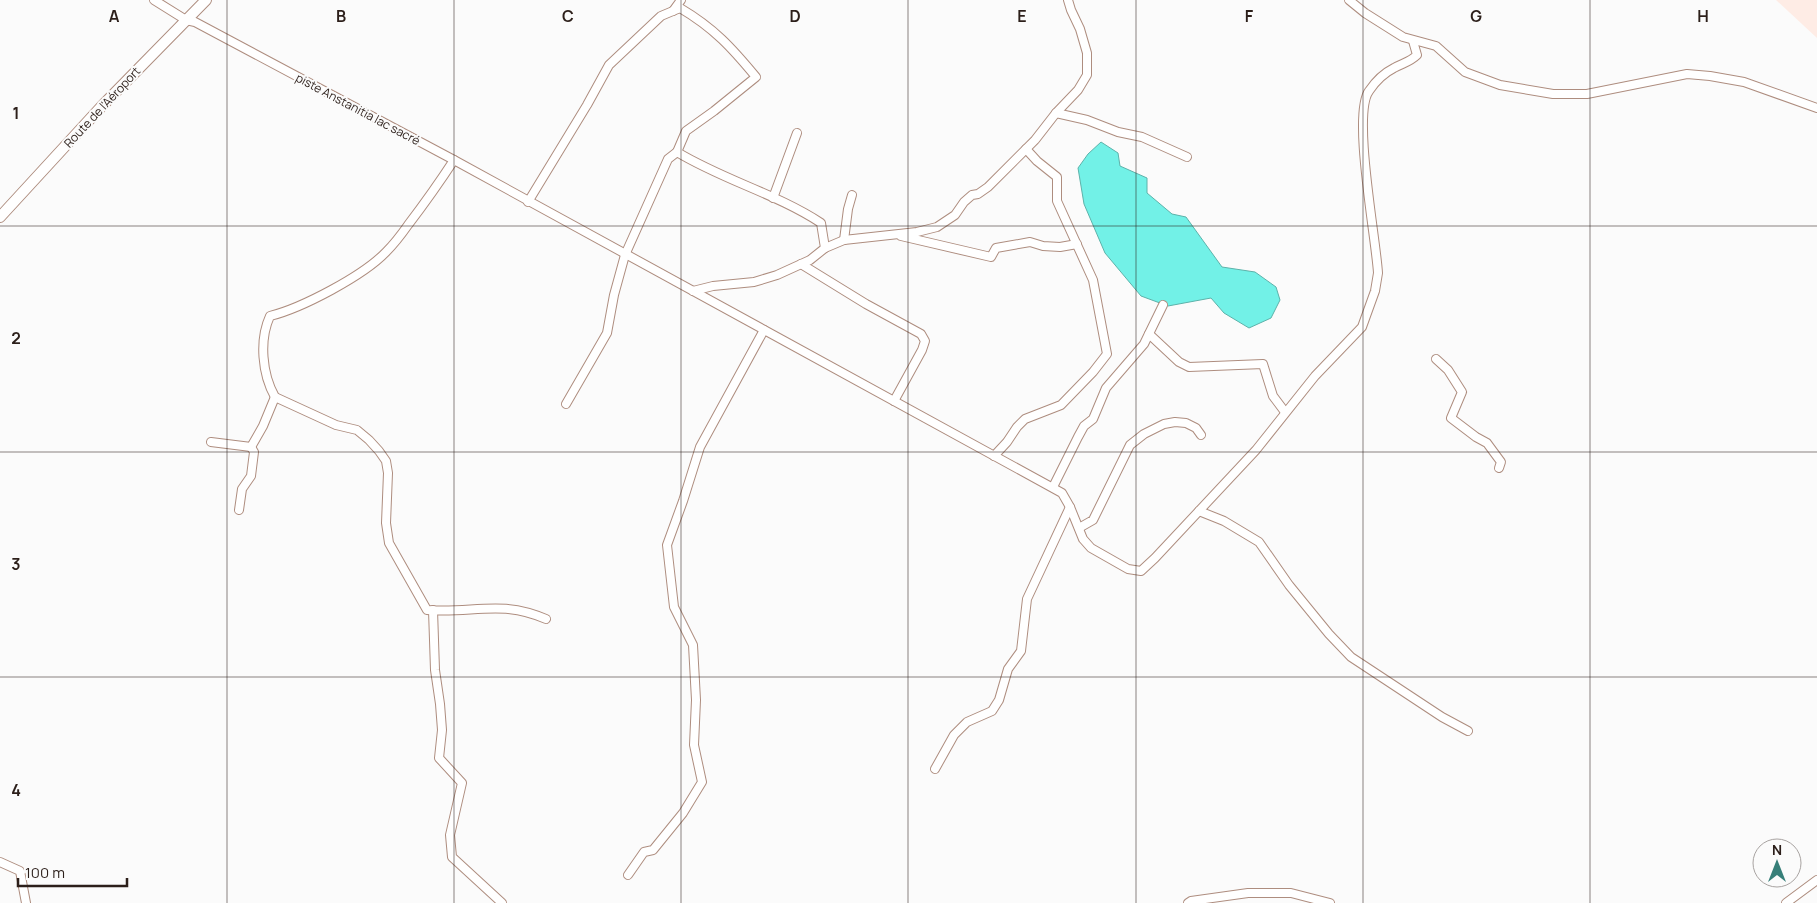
<svg xmlns="http://www.w3.org/2000/svg" width="1817" height="903" font-family="Manrope,sans-serif">
	<style>
		.built { fill: #feece5 }
		.water { fill: #72f1e7; stroke: #5db2aa }
		.lines { fill: none; stroke-linecap: round; stroke-linejoin: round }
		.street-casing { stroke: #ae8d7f; stroke-width: 10 }
		.secondary-casing { stroke: #ae8d7f; stroke-width: 12 }
		.street { stroke: #fff; stroke-width: 8 }
		.secondary { stroke: #fff; stroke-width: 10 }
		.grid { fill: none; stroke: #2c1f1a; stroke-width: 1; stroke-opacity: 0.55 }
		.labels { text-anchor: middle; dominant-baseline: central; stroke-width: 4; stroke-linejoin: round; paint-order: stroke }
		.street-label { font-size: 12px; fill: #2c1f1a; stroke: #fbfbfb }
		.grid-label { font-size: 16px; text-anchor: middle; font-weight: bold; fill: #2c1f1a; stroke: #fbfbfb; stroke-width: 4; stroke-linejoin: round; paint-order: stroke }
	</style>
	<rect width="100%" height="100%" fill="#fbfbfb"/>
	<!-- built -->
	<path class="built" d="M1776,0H1817V38Z"/>
	<!-- water -->
	<path class="water" d="M1101,142L1118,153L1120,166L1147,178V193L1172,214L1186,217L1222,267L1255,272L1276,287L1280,300L1271,318L1249,328L1224,313L1211,298L1168,306L1141,296L1105,253L1084,204L1078,168L1088,154Z"/>
	<g class="lines">
		<defs>
			<g id="street">
				<path d="M154,0L186,20L195,22L454,160L1062,493L1070,507L1083,539L1091,548L1128,569L1141,571L1155,558L1256,450L1315,376L1362,327L1375,291L1378,273C1376,238 1352,114 1369,91C1375,82 1384,73 1394,68C1403,63 1410,62 1417,55L1413,41"/>
				<path d="M1349,0L1365,13L1403,37L1436,46L1465,72L1500,85L1553,94H1587L1687,74L1710,76L1744,82L1817,108"/>
				<path d="M673,11L681,0"/>
				<path d="M1056,113L1087,120L1118,132L1142,137L1187,157"/>
				<path d="M454,160C439,183 424,204 408,225C401,235 394,244 386,252C363,276 302,308 270,316C259,340 262,374 275,397L336,425L357,430L369,440L379,451L386,461L388,473L386,523L389,543L427,610C472,614 500,599 546,619"/>
				<path d="M773,198L797,133"/>
				<path d="M528,202L587,105L609,65L661,16L680,8C714,28 732,48 756,77L714,111L686,131L677,152"/>
				<path d="M901,236L991,257L996,248L1030,242L1043,246L1060,247L1077,244"/>
				<path d="M844,240L848,209L852,195"/>
				<path d="M825,248L844,240L917,232L937,227L955,215L964,202L972,195L978,194L988,187L1035,140L1056,113L1078,90L1087,75V53L1080,29L1071,10L1068,0"/>
				<path d="M801,264L866,304L921,334L925,341L922,350L894,401"/>
				<path d="M1149,334L1179,362L1189,367L1263,364L1273,396L1285,412"/>
				<path d="M1436,359L1448,370L1462,392L1451,418L1476,437L1487,443L1501,462L1499,468"/>
				<path d="M566,404L607,333L614,295L625,255L668,159L677,152C723,180 777,194 821,223L825,248L810,260L777,275L754,282L713,286L693,291"/>
				<path d="M211,442L251,447L263,426L275,397"/>
				<path d="M994,456L1007,442L1017,427L1025,419L1061,405L1093,372L1107,354L1093,280L1057,201V177L1037,161L1026,149"/>
				<path d="M1053,487L1078,437L1084,426L1093,419L1106,388L1144,344L1163,305"/>
				<path d="M239,510L242,489L251,476L254,452L251,447"/>
				<path d="M1199,511L1224,521L1259,542L1289,585L1329,634L1351,657L1442,717L1468,731"/>
				<path d="M1079,528L1093,520L1130,445L1144,434L1164,424L1175,422L1186,423L1196,428L1201,435"/>
				<path d="M433,610L435,670L440,704L442,730L439,758L462,783L450,835L452,857L502,903"/>
				<path d="M935,769L954,735L967,722L992,711L999,700L1008,669L1021,651L1027,599L1070,507"/>
				<path d="M0,862L20,871L26,903"/>
				<path d="M628,875L644,852L653,850L683,813L702,782L694,745L696,700L693,645L674,607L667,545L683,501L700,447L764,330"/>
				<path d="M1188,903L1191,901L1248,893H1291L1330,903"/>
				<path d="M1786,903L1817,880"/>
			</g>
			<path id="secondary" d="M0,217L102,106L206,0"/>
		</defs>
		<!-- street casing -->
		<use href="#street" class="street-casing"/>
		<!-- secondary casing -->
		<use href="#secondary" class="secondary-casing"/>
		<!-- street -->
		<use href="#street" class="street"/>
		<!-- secondary -->
		<use href="#secondary" class="secondary"/>
	</g>
	<!-- grid -->
	<path class="grid" d="M227,0V903M454,0V903M681,0V903M908,0V903M1136,0V903M1363,0V903M1590,0V903M0,226H1817M0,452H1817M0,677H1817"/>
	<g class="labels">
		<!-- street labels -->
		<g class="street-label">
			<text transform="translate(102 107) rotate(-47)">Route de l'Aéroport</text>
			<text transform="translate(358 109) rotate(28)">piste Anstanitia lac sacré</text>
		</g>
	</g>
	<g class="grid-label">
		<text x="114" y="22">A</text>
		<text x="341" y="22">B</text>
		<text x="568" y="22">C</text>
		<text x="795" y="22">D</text>
		<text x="1022" y="22">E</text>
		<text x="1249" y="22">F</text>
		<text x="1476" y="22">G</text>
		<text x="1703" y="22">H</text>
		<text x="16" y="119">1</text>
		<text x="16" y="344">2</text>
		<text x="16" y="570">3</text>
		<text x="16" y="796">4</text>
	</g>
	<!-- north arrow -->
	<g transform="translate(1777 863)"><circle r="24" fill="#fbfbfb" stroke="#a8a3a1"/>
	<path d="M0-4L9 19L0 12L-9 19Z" fill="#377f79"/>
	<text y="-8" font-size="14" font-weight="bold" text-anchor="middle" fill="#2c1f1a">N</text>
	</g>
	<!-- scale -->
	<path d="M18 878v8h109v-8" fill="none" stroke="#2c1f1a" stroke-width="2.5"/>
	<text x="25" y="878" font-size="15" fill="#2c1f1a" stroke="#fbfbfb" stroke-width="4" paint-order="stroke">100 m</text>
</svg>
